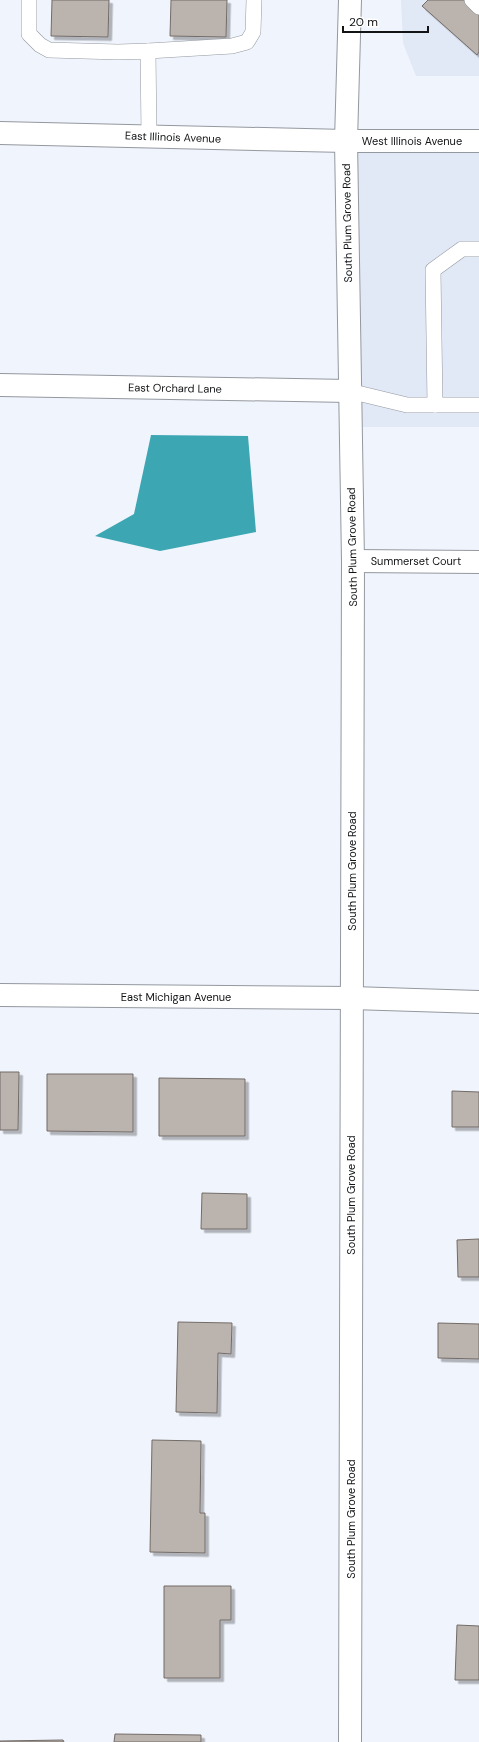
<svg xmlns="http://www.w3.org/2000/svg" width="479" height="1742" font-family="'DM Sans',sans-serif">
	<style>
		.built { fill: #e1e8f6 }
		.water { fill: #3da6b3 }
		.building { fill: #bab3ae; stroke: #726b67; filter: url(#shadow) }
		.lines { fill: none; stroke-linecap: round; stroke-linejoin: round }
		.lane-casing { stroke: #94989f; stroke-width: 16 }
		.street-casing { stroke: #94989f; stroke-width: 24 }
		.secondary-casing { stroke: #94989f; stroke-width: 24 }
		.lane { stroke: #fff; stroke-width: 15 }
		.street { stroke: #fff; stroke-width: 22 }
		.secondary { stroke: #fff; stroke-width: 22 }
		.labels { text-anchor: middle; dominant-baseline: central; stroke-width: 3; stroke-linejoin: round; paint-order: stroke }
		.street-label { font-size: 11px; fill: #111315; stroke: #fff }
	</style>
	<defs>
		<filter id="shadow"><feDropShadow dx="3.5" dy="3.5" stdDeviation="0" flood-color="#0004"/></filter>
	</defs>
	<rect width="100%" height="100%" fill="#f0f4fc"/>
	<!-- built -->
	<g class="built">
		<path d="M401,0H479V76H416L403,43Z"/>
		<path d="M346,141H479V427H350Z"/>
	</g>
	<!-- water -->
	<path class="water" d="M151,435L248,436L256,532L160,551L95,536L134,514Z"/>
	<!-- building -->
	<g class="building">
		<path d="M52,0H109L108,37L51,36Z"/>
		<path d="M171,0H227L226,37L170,36Z"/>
		<path d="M428,0H479V52L477,55L422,6Z"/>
		<path d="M0,1072H19L18,1130H0Z"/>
		<path d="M47,1074H133V1132L47,1131Z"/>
		<path d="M159,1078L245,1079V1136H159Z"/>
		<path d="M452,1091L479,1092V1127H452Z"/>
		<path d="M202,1193L247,1194V1229H201Z"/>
		<path d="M479,1239V1277H458L457,1240Z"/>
		<path d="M178,1322L232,1323L231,1354L218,1353L217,1413L176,1412Z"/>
		<path d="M438,1323L479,1324V1359L438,1358Z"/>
		<path d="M152,1440L201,1441L200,1513H205V1553L150,1552Z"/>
		<path d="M164,1586H231V1620H220V1678H164Z"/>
		<path d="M457,1625L479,1626V1680H455Z"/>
		<path d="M115,1734L201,1735V1742H114Z"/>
		<path d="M63,1740L64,1742H0V1741Z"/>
	</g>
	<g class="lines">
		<defs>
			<g id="lane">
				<path d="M29,0V34L40,45L49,50L118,52L148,51L149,136"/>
				<path d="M472,0L479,7"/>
				<path d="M148,51L232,46L247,42L253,32L254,0"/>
				<path d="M349,391L407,405H479"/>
				<path d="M435,405L433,270L462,249H479"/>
			</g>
			<g id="street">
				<path d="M0,385L349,391"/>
				<path d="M353,561L479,562"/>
				<path d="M0,995L352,998L479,1002"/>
			</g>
			<g id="secondary">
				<path d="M350,0L346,141L353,561L350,1742"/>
				<path d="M0,133L346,141H479"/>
			</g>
		</defs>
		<!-- lane casing -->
		<use href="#lane" class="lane-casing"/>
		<!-- street casing -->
		<use href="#street" class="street-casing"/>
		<!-- secondary casing -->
		<use href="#secondary" class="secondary-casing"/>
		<!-- lane -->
		<use href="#lane" class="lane"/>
		<!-- street -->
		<use href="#street" class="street"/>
		<!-- secondary -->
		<use href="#secondary" class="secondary"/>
	</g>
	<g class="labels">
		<!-- street labels -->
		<g class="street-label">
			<text transform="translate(173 137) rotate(2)">East Illinois Avenue</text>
			<text x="412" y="141">West Illinois Avenue</text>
			<text transform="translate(347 223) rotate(-91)">South Plum Grove Road</text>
			<text transform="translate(175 388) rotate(1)">East Orchard Lane</text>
			<text transform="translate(352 547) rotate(-91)">South Plum Grove Road</text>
			<text x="416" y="561">Summerset Court</text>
			<text transform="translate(352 871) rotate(-90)">South Plum Grove Road</text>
			<text x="176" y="997">East Michigan Avenue</text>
			<text transform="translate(351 1195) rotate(-90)">South Plum Grove Road</text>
			<text transform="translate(351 1519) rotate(-90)">South Plum Grove Road</text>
		</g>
	</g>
	<!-- scale -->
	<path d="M343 26v6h85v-6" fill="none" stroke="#111315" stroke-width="2"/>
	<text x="349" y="26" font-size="12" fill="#111315" stroke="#ffffff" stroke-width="3" paint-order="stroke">20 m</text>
</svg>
